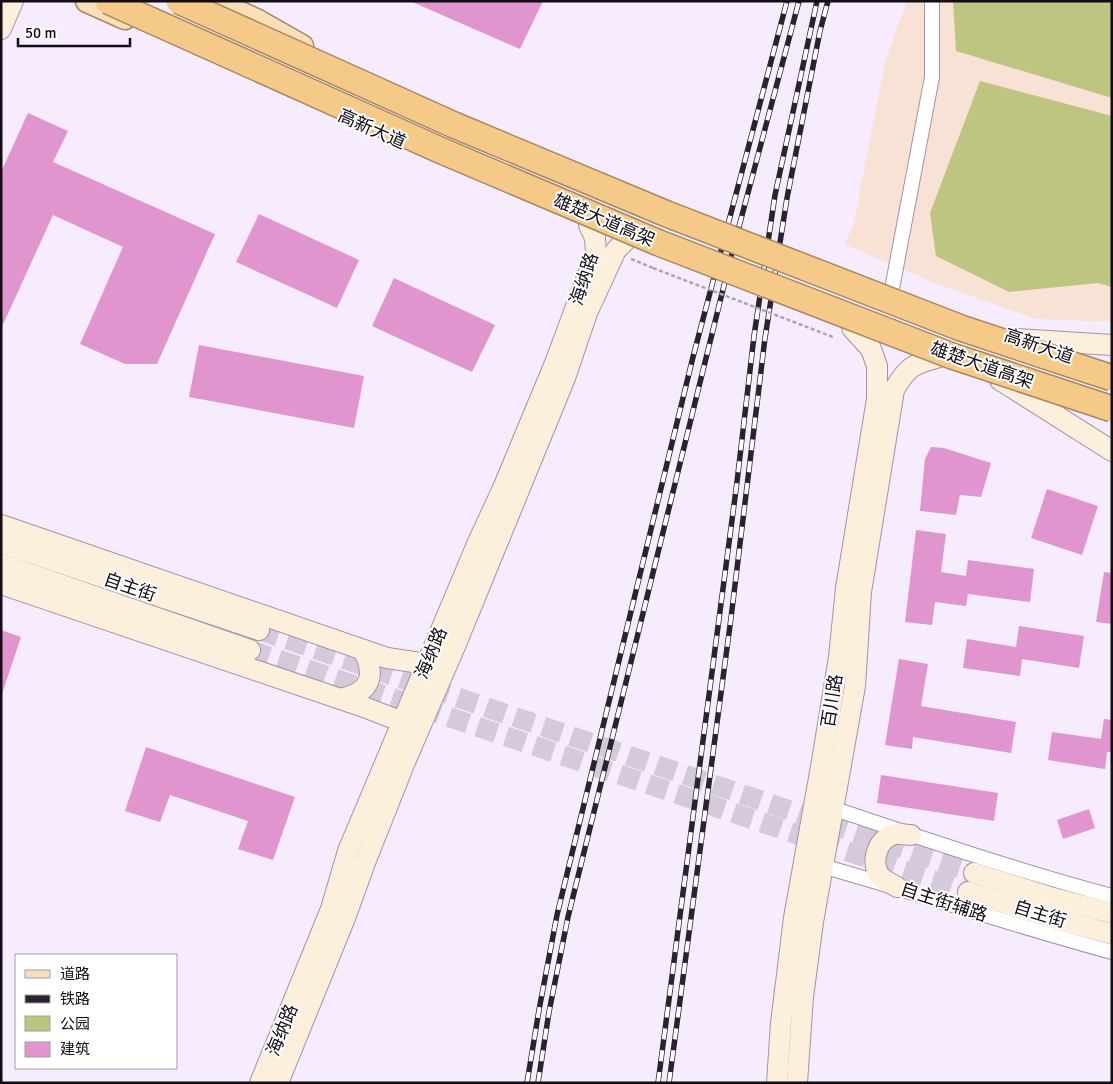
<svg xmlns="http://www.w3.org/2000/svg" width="1113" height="1084" font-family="Signika,'Noto Sans SC',sans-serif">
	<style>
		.education { fill: #f8e2d5 }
		.green { fill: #bec580 }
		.building { fill: #e195cf }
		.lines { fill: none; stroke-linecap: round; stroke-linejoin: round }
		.secondary-tunnel { stroke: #d5cada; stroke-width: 20; stroke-dasharray: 20 10; stroke-linecap: butt }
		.street-casing { stroke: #a291aa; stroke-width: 16 }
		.secondary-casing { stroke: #a291aa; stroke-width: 22 }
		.primary-casing { stroke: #a68860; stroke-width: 25 }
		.path { stroke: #ada4b2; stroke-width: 2.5; stroke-dasharray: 4 2.5; stroke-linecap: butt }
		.street { stroke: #fff; stroke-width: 14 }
		.secondary { stroke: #fcefdb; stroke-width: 20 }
		.primary { stroke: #f9dfb8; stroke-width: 22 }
		.rail-casing { stroke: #2a232d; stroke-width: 5.5 }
		.rail { stroke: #fff; stroke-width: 4; stroke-dasharray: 11; stroke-linecap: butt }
		.highway-bridge-casing { stroke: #a68860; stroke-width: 28; stroke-linecap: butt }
		.path-bridge { stroke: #ada4b2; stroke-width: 2.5; stroke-dasharray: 4 2.5; stroke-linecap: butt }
		.highway-bridge { stroke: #f5ca88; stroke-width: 25 }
		.labels { text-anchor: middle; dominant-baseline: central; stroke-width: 4; stroke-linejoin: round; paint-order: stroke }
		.street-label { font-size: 18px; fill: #120c15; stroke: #fff }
	</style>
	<rect width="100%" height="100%" fill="#f7ecfd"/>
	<!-- education -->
	<path class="education" d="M907,1H1112V322L1036,319L937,284L844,244L853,227L885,62Z"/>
	<!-- green -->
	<g class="green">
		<path d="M953,1H1112V98L956,51Z"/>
		<path d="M980,81L1112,116V287L1098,283L1009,292L936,256L930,213Z"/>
	</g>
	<!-- building -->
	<g class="building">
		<path d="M410,1H543L520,49Z"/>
		<path d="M28,113L68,131L53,162L215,234L157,364H125L80,344L123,247L53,215L1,329V172Z"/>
		<path d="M259,214L359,260L337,308L236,262Z"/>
		<path d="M394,278L495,325L472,372L372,326Z"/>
		<path d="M199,345L364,376L354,428L189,397Z"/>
		<path d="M931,447L944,448L991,463L981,497L960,495L956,515L920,511L925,459Z"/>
		<path d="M1047,489L1098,506L1082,555L1031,538Z"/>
		<path d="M916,530L946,534L941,572L966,576L968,560L1034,569L1030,602L968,594L966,606L935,602L932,625L905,622Z"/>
		<path d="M1104,572L1112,573V624L1096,622Z"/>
		<path d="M1019,626L1084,636L1079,668L1022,659L1020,676L963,668L967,639L1016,647Z"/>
		<path d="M1,630L21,637L2,694H1Z"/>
		<path d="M899,659L928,664L921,706L1016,722L1011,753L913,737L912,749L885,745Z"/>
		<path d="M1104,719L1112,720V752H1107L1105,769L1048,760L1052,732L1101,739Z"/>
		<path d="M146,747L295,797L273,860L238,849L248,821L170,795L160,822L125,811Z"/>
		<path d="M881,775L998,793L994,821L877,803Z"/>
		<path d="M1089,809L1095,828L1063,839L1057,820Z"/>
	</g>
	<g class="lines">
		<!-- secondary-tunnel -->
		<g class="secondary-tunnel">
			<path d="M259,630L974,873"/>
			<path d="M250,650L968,892"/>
		</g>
		<defs>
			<g id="street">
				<path d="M891,294L932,77V1"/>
				<path d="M826,806C921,838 1015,870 1112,896"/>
				<path d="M815,864C915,892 1012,925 1112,952"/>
			</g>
			<g id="secondary">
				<path d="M1,29L13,1"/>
				<path d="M1017,339L1112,345"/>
				<path d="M1000,380L1112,451"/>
				<path d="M1,525L387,658L427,664L438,669"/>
				<path d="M1,543L259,630"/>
				<path d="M1,564L250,650"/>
				<path d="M1,584L364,707L413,726"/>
				<path d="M340,699C370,693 377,676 363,650"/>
				<path d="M974,873L1053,898L1112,913"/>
				<path d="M897,887C893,884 884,881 880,876C870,863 877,838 895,834C899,833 906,835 911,835"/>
				<path d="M968,892L1049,917L1112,934"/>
				<path d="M260,1083L331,909L348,851L478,542L503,488L555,363L596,253L595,238L589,225"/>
				<path d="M278,1083L345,918L366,860L405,762L456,644L565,378L587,313L616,250L626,240"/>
				<path d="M777,1083L781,1023L794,918L822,761L839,657L846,588L877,399V366L871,349L852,328"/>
				<path d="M797,1083L803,997L813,922L855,686L861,592L894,390C906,369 912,364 936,358"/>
			</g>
			<g id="primary">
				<path d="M87,1L125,18"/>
				<path d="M214,1L258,21L302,46"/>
			</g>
		</defs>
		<!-- street casing -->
		<use href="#street" class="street-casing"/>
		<!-- secondary casing -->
		<use href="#secondary" class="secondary-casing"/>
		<!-- primary casing -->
		<use href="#primary" class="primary-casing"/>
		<!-- path -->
		<path class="path" d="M631,259L653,268"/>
		<!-- street -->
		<use href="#street" class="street"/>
		<!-- secondary -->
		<use href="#secondary" class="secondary"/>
		<!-- primary -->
		<use href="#primary" class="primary"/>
		<defs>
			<g id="rail">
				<path d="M527,1083L539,1010L557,915L693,357L787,1"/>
				<path d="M538,1083L549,1012L568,917L732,253L799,1"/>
				<path d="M658,1083L737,482L754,336L775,195L817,1"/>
				<path d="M669,1083L731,618L765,338L787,198L820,31L828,1"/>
			</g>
		</defs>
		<!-- rail casing -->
		<use href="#rail" class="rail-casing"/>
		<!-- rail -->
		<use href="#rail" class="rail"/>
		<defs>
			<g id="highway-bridge">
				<path d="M108,1L442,151L659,243L952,356L1112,409"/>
				<path d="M179,1L454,125L667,214L961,328L1112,378"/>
			</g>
		</defs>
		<!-- highway-bridge casing -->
		<use href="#highway-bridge" class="highway-bridge-casing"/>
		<!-- path-bridge -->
		<path class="path-bridge" d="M653,268L833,337"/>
		<!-- highway-bridge -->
		<use href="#highway-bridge" class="highway-bridge"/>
	</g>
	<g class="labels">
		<!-- street labels -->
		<g class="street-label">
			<text transform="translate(372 129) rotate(24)">高新大道</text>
			<text transform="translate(604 220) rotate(23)">雄楚大道高架</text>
			<text transform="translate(584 279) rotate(-72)">海纳路</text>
			<text transform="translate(1039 346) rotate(19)">高新大道</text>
			<text transform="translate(982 365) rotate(19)">雄楚大道高架</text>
			<text transform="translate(130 587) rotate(19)">自主街</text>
			<text transform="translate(431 653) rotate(-67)">海纳路</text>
			<text transform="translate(832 701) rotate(-81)">百川路</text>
			<text transform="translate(944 902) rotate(18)">自主街辅路</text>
			<text transform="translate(1040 914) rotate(17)">自主街</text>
			<text transform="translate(282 1030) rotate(-68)">海纳路</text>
		</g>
	</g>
	<!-- border -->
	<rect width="1113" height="1084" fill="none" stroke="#120c15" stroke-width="5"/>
	<!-- legend -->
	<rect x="15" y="954" width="162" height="115" fill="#ffffff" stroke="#a09ea1"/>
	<rect x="25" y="970" width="25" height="8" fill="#f9dfb8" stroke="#a09ea1"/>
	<text x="60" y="979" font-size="15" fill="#120c15">道路</text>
	<rect x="25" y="995" width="25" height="8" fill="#2a232d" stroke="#a09ea1"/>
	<text x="60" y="1004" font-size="15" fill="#120c15">铁路</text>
	<rect x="25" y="1016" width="25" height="15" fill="#bec580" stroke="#a09ea1"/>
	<text x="60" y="1029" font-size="15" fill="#120c15">公园</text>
	<rect x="25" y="1042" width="25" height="15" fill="#e195cf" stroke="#a09ea1"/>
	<text x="60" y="1054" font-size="15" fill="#120c15">建筑</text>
	<!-- scale -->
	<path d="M18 38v8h112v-8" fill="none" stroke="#120c15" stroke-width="2.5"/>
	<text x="25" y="38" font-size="15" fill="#120c15" stroke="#ffffff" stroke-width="4" paint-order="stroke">50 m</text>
</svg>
